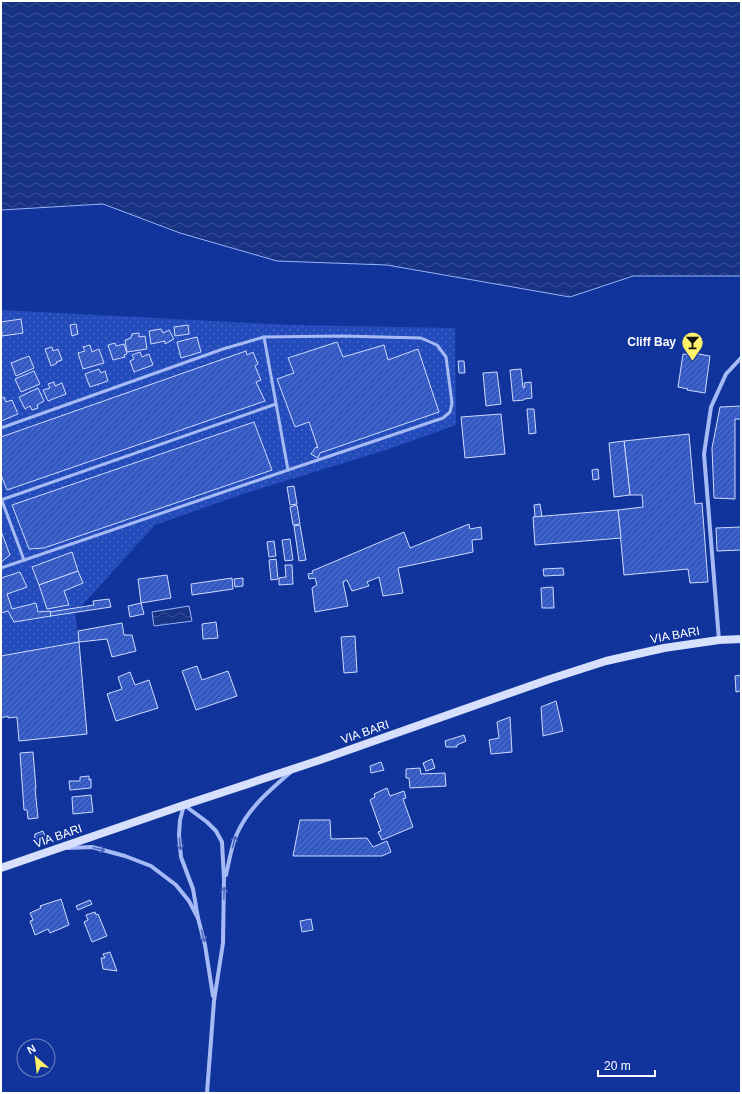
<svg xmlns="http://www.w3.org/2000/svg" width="742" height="1094" font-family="Helvetica,sans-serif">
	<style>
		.park { fill: url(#park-dots) }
		.water { fill: url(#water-waves); stroke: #97b2f8 }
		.building { fill: url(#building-hatch); stroke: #cedbfe }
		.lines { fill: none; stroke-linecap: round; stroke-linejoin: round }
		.service { stroke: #a6bbf5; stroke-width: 3 }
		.minor { stroke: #a6bbf5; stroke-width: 4 }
		.secondary { stroke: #d6e0fd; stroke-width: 8 }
		.oneway { stroke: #4d6ac0 }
		.labels { text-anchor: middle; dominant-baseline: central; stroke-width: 4; stroke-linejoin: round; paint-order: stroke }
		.poi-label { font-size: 12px; font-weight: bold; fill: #fff; stroke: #11349c; text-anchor: end }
		.street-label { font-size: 12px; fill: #fff; stroke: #11349c }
	</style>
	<defs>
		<pattern id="park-dots" width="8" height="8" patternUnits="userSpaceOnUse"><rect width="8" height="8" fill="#234bbb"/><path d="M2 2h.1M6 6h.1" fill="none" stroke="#4466c5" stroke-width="1.8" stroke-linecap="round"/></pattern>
		<pattern id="water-waves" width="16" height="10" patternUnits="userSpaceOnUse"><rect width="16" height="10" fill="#173282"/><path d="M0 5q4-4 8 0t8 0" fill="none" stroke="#3a5195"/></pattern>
		<pattern id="building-hatch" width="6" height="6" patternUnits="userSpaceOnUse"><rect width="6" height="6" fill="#3559c3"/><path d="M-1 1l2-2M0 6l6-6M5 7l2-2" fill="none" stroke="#5372cc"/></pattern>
	</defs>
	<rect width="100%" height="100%" fill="#11349c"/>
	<!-- park -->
	<path class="park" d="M1,310L291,325L455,328L456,425L386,450L252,491L155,525L75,613L79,642L1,656Z"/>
	<!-- water -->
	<g class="water">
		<path d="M1,1H741V276H633L570,297L387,265L277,261L180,233L103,204L1,210Z"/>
		<path d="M189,606L192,621L154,626L152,612Z"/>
	</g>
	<!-- building -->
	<g class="building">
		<path d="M21,319L23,333L2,336L1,322Z"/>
		<path d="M76,324L78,334L72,336L70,325Z"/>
		<path d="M188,325L189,334L175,336L174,327Z"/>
		<path d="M161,329L163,333L169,330L174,339L165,344V341L151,344L149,331Z"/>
		<path d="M139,333V337L145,336L147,349L127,352L125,340L131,338L132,334Z"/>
		<path d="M197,337L201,352L181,358L177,342Z"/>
		<path d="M337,342L343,357L384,345L388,360L418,349L439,412L320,453L318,458L311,454L316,447L318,448L309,422L295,427L277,379L294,373L288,358Z"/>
		<path d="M115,343L116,346L124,344L127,354L124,355L125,357L113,360L108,345Z"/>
		<path d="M90,345L92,352L99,349L104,363L83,369L78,353L85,351L83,347Z"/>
		<path d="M52,347L53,351L58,349L62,360L56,362L57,363L51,366L45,349Z"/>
		<path d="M246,351L247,355L253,352L258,364L255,366L261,380L256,382L265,401L7,490L1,475V437Z"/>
		<path d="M140,352L142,357L149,354L153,365L134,372L130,361L134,359L132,355Z"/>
		<path d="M693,353L710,356L705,393L687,390L688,389L678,387L683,354L693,355Z"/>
		<path d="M29,356L34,368L16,376L11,363Z"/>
		<path d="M458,361H464L465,373H459Z"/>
		<path d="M99,369L101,373L105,371L108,381L90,387L85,374Z"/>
		<path d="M521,369L523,388L525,387L524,383L531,382L532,398L524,399V400L513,401L510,370Z"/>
		<path d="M34,371L40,384L21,392L15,379Z"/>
		<path d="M497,372L501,404L486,406L483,373Z"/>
		<path d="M54,382L55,386L62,383L66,394L48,401L43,390L50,388L48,384Z"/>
		<path d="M38,388L44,401L37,405L38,408L32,410L30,406L25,409L19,397Z"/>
		<path d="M4,397L6,402L12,400L18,414L1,421V399Z"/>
		<path d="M741,406V419H735V499L714,498L712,448L720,407Z"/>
		<path d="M527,409H534L536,433L529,434Z"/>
		<path d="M501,414L505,454L465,458L461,417Z"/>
		<path d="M254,422L272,470L44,548L29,549L12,505Z"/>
		<path d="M689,434L695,504L702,503L708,582L690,583L688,569L624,575L618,510L643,507L642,495H630L624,441Z"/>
		<path d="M624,441L630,495L614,497L609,443Z"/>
		<path d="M598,469L599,479L593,480L592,470Z"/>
		<path d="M294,486L297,504L290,505L287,487Z"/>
		<path d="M540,504L542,517H535L534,505Z"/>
		<path d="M297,505L300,524L293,525L290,507Z"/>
		<path d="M618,510L621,538L535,545L533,517Z"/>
		<path d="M469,524L470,529L481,527L482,539L472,540L473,552L398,568L403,593L383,596L379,577L367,582L369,586L352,591L347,580L343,582L348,606L315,612L312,588L317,585L315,578L309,579L308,574L313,573L312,571L404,532L410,548Z"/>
		<path d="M300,525L306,560L299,561L294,526Z"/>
		<path d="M741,527V550L717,551L716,528Z"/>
		<path d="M1,531L10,555L1,562Z"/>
		<path d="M290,539L293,560L285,561L282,540Z"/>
		<path d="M274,541L276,556L269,557L267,542Z"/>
		<path d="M72,552L78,571L39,585L32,567Z"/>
		<path d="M276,559L278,579L271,580L269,560Z"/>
		<path d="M285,565H292L293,584L279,585V578L286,577Z"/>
		<path d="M563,568L564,575L544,576L543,569Z"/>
		<path d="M78,571L83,583L64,591L69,605L47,609L39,585Z"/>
		<path d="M20,572L27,587L7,594L12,609L36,603L38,612L50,611L51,616L14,622L8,611L1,613V578Z"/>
		<path d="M167,575L171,598L141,603L138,579Z"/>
		<path d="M232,578L233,589L192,595L191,584Z"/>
		<path d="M243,578V586L235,587L234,579Z"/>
		<path d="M553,587L554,608H542L541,588Z"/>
		<path d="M109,599L111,607L51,616L50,612L94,605L93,601Z"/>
		<path d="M141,603L144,614L130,617L128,606Z"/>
		<path d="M216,622L218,638L203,639L202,624Z"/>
		<path d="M122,623L124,635H132L136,651L112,657L107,639L79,642L78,631Z"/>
		<path d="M355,636L357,672L344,673L341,637Z"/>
		<path d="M79,642L87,734L19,741L17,717L8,718V716L1,718V656Z"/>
		<path d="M197,666L202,680L228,671L237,696L196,710L182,671Z"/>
		<path d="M130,672L135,685L149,680L158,708L116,721L107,694L122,689L118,677Z"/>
		<path d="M741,675V691L736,692L735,676Z"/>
		<path d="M556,701L563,731L543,736L541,707Z"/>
		<path d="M510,717L512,752L491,754L489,740L499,738L497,722Z"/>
		<path d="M464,735L466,741L457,745V747H446L445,741Z"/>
		<path d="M33,752L36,788H35L38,818L28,819L27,810H24L20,753Z"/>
		<path d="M432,759L435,768L426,771L423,763Z"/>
		<path d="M381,762L384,770L371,773L370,766Z"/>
		<path d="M420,768L421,774L445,773L446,786L410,788L409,778H406V769Z"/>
		<path d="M89,776V780L91,779V788L70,790L69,781H80V777Z"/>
		<path d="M387,788L390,796L404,791L406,798L403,799L413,827L382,840L378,832L381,831L370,800L375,797L374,794Z"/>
		<path d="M91,795L93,812L73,814L72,797Z"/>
		<path d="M300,820H330L331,839L367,838L373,847L387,841L391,852L382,856H293Z"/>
		<path d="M43,831L46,838L34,842L35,834Z"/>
		<path d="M61,899L69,925L50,933L48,929L35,935L30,921L33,920L30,913L41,908L40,906Z"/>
		<path d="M90,900L92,904L78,910L76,906Z"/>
		<path d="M95,912L96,915L98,914L107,936L92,942L84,922L88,920L86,915Z"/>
		<path d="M311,919L313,930L302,932L300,921Z"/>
		<path d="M110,952L117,971L103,969L101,958H105L103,954Z"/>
	</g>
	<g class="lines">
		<!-- service -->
		<g class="service">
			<path d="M264,337L288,470"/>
			<path d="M1,428L223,349L264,337L342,336L421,338L437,345L446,357L452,403L450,412L443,418L288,470L1,568"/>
			<path d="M1,498L24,560"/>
			<path d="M1,500L276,404"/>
		</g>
		<!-- minor -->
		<g class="minor">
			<path d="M719,640L704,454L711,407L726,374L741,358"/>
			<path d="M68,848L92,847L125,856L151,866L176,885L189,901L198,918L205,945L213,996"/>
			<path d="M226,875C229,862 231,848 236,836C247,809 270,790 292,771"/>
			<path d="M198,918L193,889L181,857L179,835L180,820L184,805L207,822L216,831L222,842L224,879L223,943L214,1001L207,1093"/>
		</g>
		<!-- secondary -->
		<path class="secondary" d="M1,868L184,805L323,759L550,679L606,661L664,648L719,640L741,639"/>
	</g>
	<!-- one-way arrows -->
	<defs><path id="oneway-shaft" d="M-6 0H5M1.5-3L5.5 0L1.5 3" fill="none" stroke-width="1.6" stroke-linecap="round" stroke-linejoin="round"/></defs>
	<g class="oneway">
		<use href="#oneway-shaft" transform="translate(234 842) rotate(-74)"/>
		<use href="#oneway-shaft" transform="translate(180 844) rotate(84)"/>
		<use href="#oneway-shaft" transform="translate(99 849) rotate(15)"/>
		<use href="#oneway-shaft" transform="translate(224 893) rotate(-88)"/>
		<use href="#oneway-shaft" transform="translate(203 936) rotate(76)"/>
	</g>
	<!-- icons -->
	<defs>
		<symbol id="bar-pin" viewBox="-11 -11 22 30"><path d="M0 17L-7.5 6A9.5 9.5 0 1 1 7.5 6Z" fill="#fff069" stroke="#11349c"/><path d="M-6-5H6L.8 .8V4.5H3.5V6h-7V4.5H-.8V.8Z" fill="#111"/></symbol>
	</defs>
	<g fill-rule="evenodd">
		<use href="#bar-pin" x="680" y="330" width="25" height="34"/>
	</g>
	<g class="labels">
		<!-- poi labels -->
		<g class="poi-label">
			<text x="676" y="342">Cliff Bay</text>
		</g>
		<!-- street labels -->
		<g class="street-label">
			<text transform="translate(675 635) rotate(-10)">VIA BARI</text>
			<text transform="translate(365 732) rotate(-19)">VIA BARI</text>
			<text transform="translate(58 836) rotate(-19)">VIA BARI</text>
		</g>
	</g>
	<!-- border -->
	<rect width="742" height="1094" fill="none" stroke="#ffffff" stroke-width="4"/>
	<!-- north arrow -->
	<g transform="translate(36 1058) rotate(332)"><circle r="19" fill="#11349c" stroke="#7085c4"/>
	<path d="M0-3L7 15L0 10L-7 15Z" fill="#fff069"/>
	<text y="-6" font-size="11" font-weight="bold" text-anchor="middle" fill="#ffffff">N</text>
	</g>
	<!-- scale -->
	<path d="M598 1070v6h57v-6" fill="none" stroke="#ffffff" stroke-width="2"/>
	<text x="604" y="1070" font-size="12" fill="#ffffff" stroke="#11349c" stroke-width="3" paint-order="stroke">20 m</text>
</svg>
